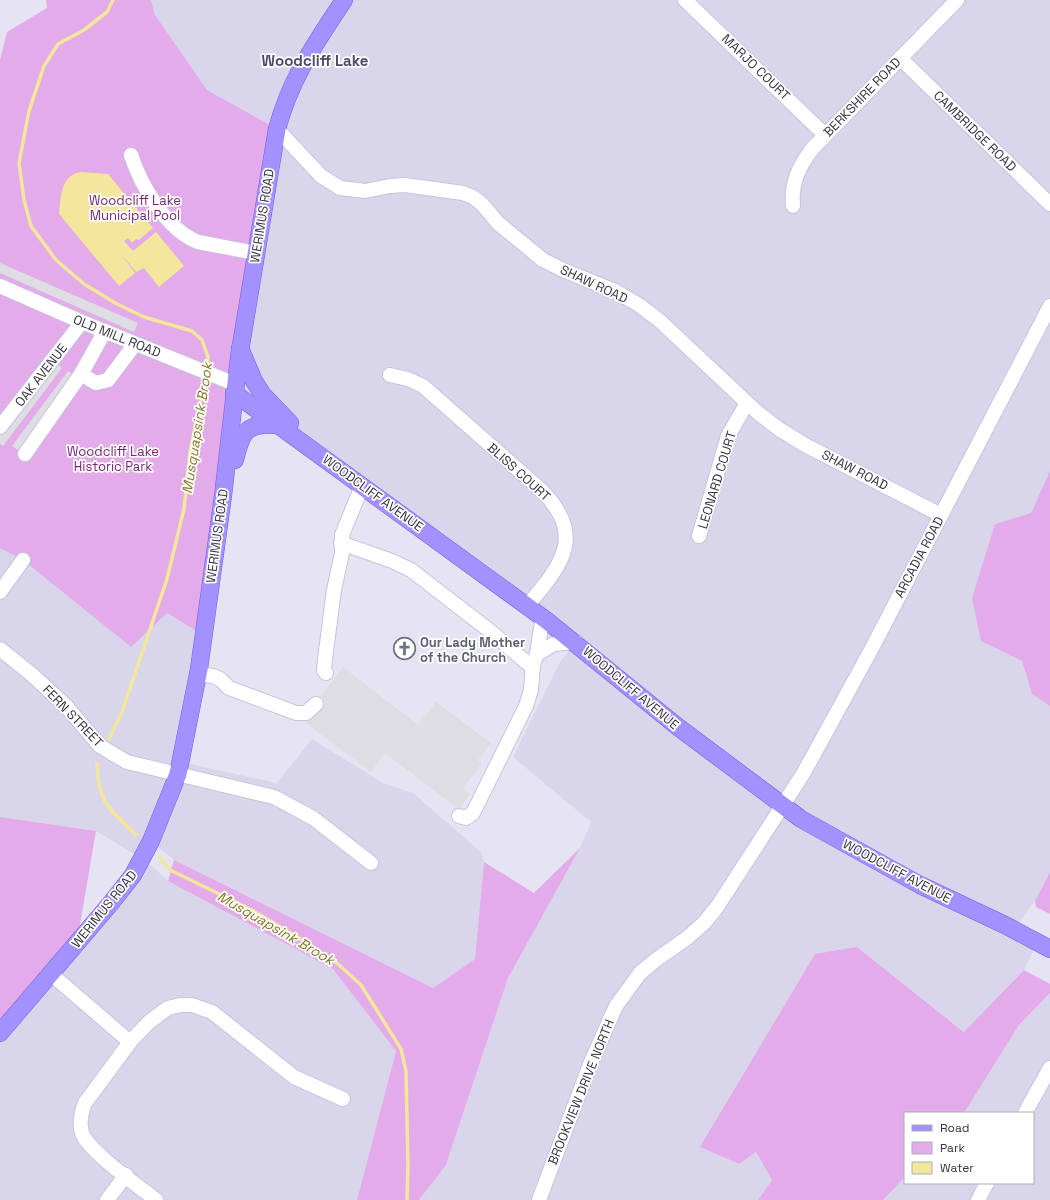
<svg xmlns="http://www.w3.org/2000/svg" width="1050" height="1200" font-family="'Space Grotesk',sans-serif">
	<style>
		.residential { fill: #d9d6eb }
		.green { fill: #e3abe9 }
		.parking { fill: #dddde3 }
		.water { fill: #f3e69d }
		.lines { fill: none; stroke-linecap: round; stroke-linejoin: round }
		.stream { stroke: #f3e69d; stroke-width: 3.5 }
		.minor-casing { stroke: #c6c4dd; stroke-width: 16 }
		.major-casing { stroke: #715de8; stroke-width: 18 }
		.minor { stroke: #fff; stroke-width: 14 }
		.major { stroke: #a391ff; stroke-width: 17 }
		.labels { text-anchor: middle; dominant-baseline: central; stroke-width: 3.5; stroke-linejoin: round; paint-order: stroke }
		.street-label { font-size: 13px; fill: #353445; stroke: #fff }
		.park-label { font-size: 13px; fill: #792574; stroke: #fff }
		.worship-label { font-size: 13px; font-weight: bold; fill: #5b616d; stroke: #fff; text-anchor: start }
		.water-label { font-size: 14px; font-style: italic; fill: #847622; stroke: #fff }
		.quarter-label { font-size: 15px; font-weight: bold; fill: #4c4b68; stroke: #fff }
	</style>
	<rect width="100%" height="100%" fill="#e6e4f3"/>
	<!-- residential -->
	<g class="residential">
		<path d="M151,0H1050V471L1031,513L995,524L981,641L1022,661L1032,694L1050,706V872L1035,901L1014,929L1037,942L1024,970L965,1032L857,947L700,1147L739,1164L756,1152L772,1180L758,1200H419L446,1165L508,978L580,848L591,822L513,757L560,662L576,642L234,393L276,129L207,90L155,15Z"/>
		<path d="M0,548L23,560L167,613L203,635L181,762L277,783L312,739L383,783L413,793L481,852L484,862L475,959L433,988L174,860L151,841L143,858L168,881L333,969L396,1051L357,1200H0V1033L142,859L96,831L0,817Z"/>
		<path d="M1050,993V1200H883L905,1177V1183H1033V1113H964L1019,1025Z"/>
	</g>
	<!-- green -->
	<g class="green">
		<path d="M46,0H151L155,15L207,90L277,129L203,635L167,613L131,647L23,560L0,548V60L7,32L47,8Z"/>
		<path d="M1050,471V706L1032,694L1022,661L981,641L972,598L995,524L1031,513Z"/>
		<path d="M0,817L96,831L77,942L0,1033Z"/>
		<path d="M580,848L508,978L446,1165L419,1200H357L396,1051L333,969L168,881L174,860L433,988L475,959L484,862L534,893Z"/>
		<path d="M1050,872V914L1036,907L1035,901Z"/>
		<path d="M857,947L964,1032L1024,970L1050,984V993L1019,1025L964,1113H905V1177L883,1200H758L772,1180L756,1152L739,1164L700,1147L815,954Z"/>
	</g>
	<!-- parking -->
	<g class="parking">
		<path d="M0,263L138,323L134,332L0,273Z"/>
		<path d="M55,362L62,368L3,446L0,444V434Z"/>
		<path d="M68,371L76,377L21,452L12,446Z"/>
		<path d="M343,667L418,725L436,702L491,743L478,760L482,764L463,788L470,794L459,809L385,753L371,772L302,720Z"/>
	</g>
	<!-- water -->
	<path class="water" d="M80,172L108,174L153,228L139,240L136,239L132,243L128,238L124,241L133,251L156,232L184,266L159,287L144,268L136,272L120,253L135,273L119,286L59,214C61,198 60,176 80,172Z"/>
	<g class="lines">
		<!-- stream -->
		<g class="stream">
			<path d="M113,0L107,12L84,30L58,44L44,66L29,111L19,163L24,200L31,226L56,260L84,284L117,304L144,317L192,331L202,340L208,357L207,370"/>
			<path d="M109,739L122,712L167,579L184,509L190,451L206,376"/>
			<path d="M97,763C98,804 109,808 136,835"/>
			<path d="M159,857L170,870L252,910L299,938L338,964L361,985L401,1049L406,1071L408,1166L407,1200"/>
		</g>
		<defs>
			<g id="minor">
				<path d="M685,0L825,135"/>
				<path d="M900,58L1050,204"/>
				<path d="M277,129L321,176L340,188L365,191L390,186L405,185L463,193L473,197L482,204L498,223L543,260L563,270L615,291L639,305L660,321L757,412L779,429L805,445L941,515"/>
				<path d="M131,155C141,186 167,230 198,242L256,253"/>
				<path d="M793,206C791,183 798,168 812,149L957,0"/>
				<path d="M0,286L82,322L235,384"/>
				<path d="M81,374L96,383L108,380L135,344"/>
				<path d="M390,375L408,379L423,386L539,488C587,534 563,564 527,606"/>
				<path d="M0,427L82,322"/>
				<path d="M25,454L81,374L105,331"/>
				<path d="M699,536L728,436L747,403"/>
				<path d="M341,543L392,561L411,570L490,631L533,668"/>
				<path d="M0,592L23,560"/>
				<path d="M0,649L30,673L66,706L100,746L127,762L274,797L313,818L371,863"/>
				<path d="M537,654L554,644L576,642"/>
				<path d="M326,673L324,670L325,659L334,590L342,553V535L362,486"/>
				<path d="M198,674L213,676L220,679L229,688L296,713H306L316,704"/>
				<path d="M459,816L466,818L473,813L526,706L531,690L533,664L537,654L542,622L540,616"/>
				<path d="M51,974L130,1042"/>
				<path d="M1025,1113L1050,1068"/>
				<path d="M107,1200L126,1175"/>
				<path d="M156,1200C139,1186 89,1152 82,1133C79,1123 81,1113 85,1103L130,1042L149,1022L168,1008L180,1005H192L212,1012L294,1077L343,1099"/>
				<path d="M539,1200L591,1062L616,1006L640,973L657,959L687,938L704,923L717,907L803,774L871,650L1050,306"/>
				<path d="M978,1200L987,1183"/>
			</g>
			<g id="major">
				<path d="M240,348L254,381L263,395L290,423"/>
				<path d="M234,393L546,620L678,727L801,819L920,885L1005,925L1050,949"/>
				<path d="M235,460C242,430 247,423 278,425"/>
				<path d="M0,1033L111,903L133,875L151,841L178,774L199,669L223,496L239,357L277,129C291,77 315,44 344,0"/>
			</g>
		</defs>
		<!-- minor casing -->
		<use href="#minor" class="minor-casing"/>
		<!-- major casing -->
		<use href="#major" class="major-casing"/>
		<!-- minor -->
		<use href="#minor" class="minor"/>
		<!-- major -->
		<use href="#major" class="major"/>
	</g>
	<!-- icons -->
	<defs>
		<symbol id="church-ring" viewBox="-11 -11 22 22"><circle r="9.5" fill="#fff" stroke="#6b7280" stroke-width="1.5"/><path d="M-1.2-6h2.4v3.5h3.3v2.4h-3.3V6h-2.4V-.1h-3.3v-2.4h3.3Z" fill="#6b7280"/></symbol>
	</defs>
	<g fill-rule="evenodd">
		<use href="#church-ring" x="392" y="636" width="25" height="25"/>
	</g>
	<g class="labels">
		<!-- street labels -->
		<g class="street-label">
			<text transform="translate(756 67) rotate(44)">MARJO COURT</text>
			<text transform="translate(862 97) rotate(-46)">BERKSHIRE ROAD</text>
			<text transform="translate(975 131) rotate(44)">CAMBRIDGE ROAD</text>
			<text transform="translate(262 216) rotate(-81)">WERIMUS ROAD</text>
			<text transform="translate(594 284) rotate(25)">SHAW ROAD</text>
			<text transform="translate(117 336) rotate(22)">OLD MILL ROAD</text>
			<text transform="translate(41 375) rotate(-52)">OAK AVENUE</text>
			<text transform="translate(855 470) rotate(27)">SHAW ROAD</text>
			<text transform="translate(519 472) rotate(42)">BLISS COURT</text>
			<text transform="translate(717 480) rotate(-73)">LEONARD COURT</text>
			<text transform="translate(373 493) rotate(36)">WOODCLIFF AVENUE</text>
			<text transform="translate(217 536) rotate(-82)">WERIMUS ROAD</text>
			<text transform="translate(919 557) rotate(-62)">ARCADIA ROAD</text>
			<text transform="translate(631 688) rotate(40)">WOODCLIFF AVENUE</text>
			<text transform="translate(73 716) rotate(46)">FERN STREET</text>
			<text transform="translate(897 871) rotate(28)">WOODCLIFF AVENUE</text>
			<text transform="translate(104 909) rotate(-51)">WERIMUS ROAD</text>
			<text transform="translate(581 1092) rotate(-68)">BROOKVIEW DRIVE NORTH</text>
		</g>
		<!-- park labels -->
		<g class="park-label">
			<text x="135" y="200">Woodcliff Lake<tspan x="135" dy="15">Municipal Pool</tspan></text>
			<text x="113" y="451">Woodcliff Lake<tspan x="113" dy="15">Historic Park</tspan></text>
		</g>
		<!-- worship labels -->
		<g class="worship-label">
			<text x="420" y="642">Our Lady Mother<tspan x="420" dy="15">of the Church</tspan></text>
		</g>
		<!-- water labels -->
		<g class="water-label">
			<text transform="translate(197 428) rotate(-81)">Musquapsink Brook</text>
			<text transform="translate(276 928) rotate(30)">Musquapsink Brook</text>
		</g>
		<!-- quarter labels -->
		<g class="quarter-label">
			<text x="315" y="60">Woodcliff Lake</text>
		</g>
	</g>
	<!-- legend -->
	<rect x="904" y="1112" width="130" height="72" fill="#ffffff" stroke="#aeaeb5"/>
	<rect x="912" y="1125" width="20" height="6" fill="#a391ff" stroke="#aeaeb5"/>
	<text x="940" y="1132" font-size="12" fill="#353445">Road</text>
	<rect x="912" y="1142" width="20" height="12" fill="#e3abe9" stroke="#aeaeb5"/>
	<text x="940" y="1152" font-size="12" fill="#353445">Park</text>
	<rect x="912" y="1162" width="20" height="12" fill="#f3e69d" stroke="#aeaeb5"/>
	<text x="940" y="1172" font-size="12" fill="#353445">Water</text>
</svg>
